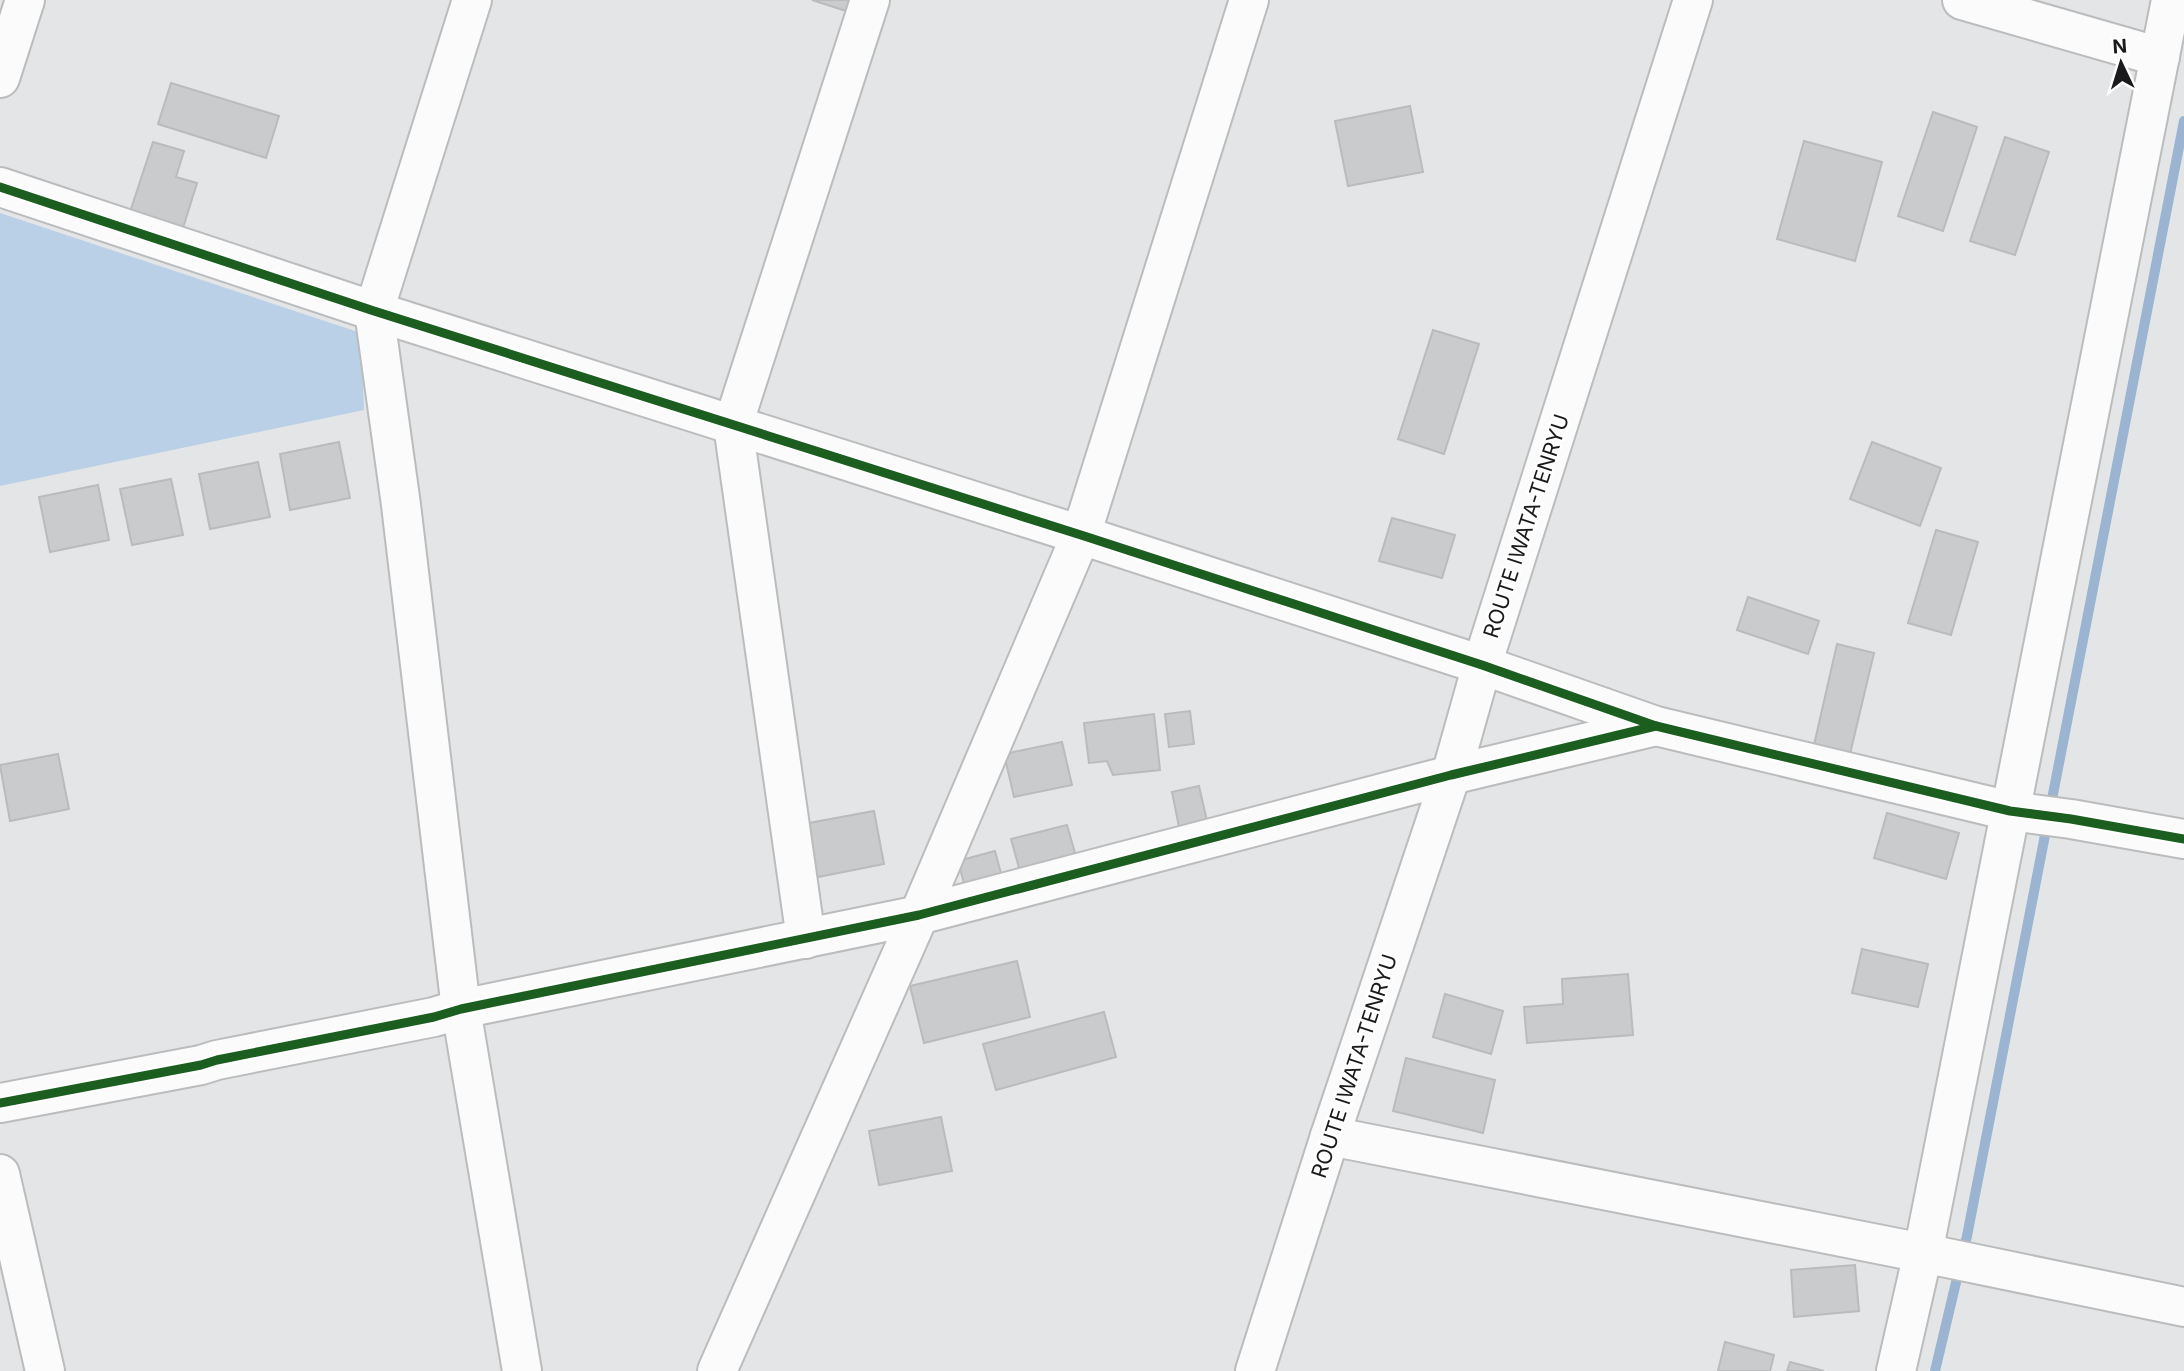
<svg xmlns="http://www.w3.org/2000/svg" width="2184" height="1371" font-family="Inter,sans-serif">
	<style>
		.green { fill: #bad0e7 }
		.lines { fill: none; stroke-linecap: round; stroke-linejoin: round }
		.stream { stroke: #9ab4d1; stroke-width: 10 }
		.building { fill: #cacbcd; stroke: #b9bbbc; stroke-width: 2 }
		.minor-casing { stroke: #bbbcbd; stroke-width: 42 }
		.major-casing { stroke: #bbbcbd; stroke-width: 42 }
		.minor { stroke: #fbfbfb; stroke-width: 38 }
		.major { stroke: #fbfbfb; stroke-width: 38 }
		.cycleway-casing { stroke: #fff; stroke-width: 13 }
		.cycleway { stroke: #1b5e20; stroke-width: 9 }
		.labels { text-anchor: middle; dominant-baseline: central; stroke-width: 5; stroke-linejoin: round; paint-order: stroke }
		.street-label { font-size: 21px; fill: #1a1a1c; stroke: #fff }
	</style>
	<rect width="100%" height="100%" fill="#e3e5e7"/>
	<!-- green -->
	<path class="green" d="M0,213L361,333L364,410L0,486Z"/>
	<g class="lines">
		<!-- stream -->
		<path class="stream" d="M1935,1371L1967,1236L2184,121"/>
	</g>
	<!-- building -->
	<g class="building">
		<path d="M812,0H853L849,12Z"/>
		<path d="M171,83L279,116L266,158L158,124Z"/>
		<path d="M1410,106L1423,172L1348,186L1335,121Z"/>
		<path d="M1933,112L1977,127L1943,231L1898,216Z"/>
		<path d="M2005,137L2049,152L2015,255L1970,241Z"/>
		<path d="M1804,141L1882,162L1855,261L1777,239Z"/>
		<path d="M153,142L184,151L176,177L197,183L183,228L130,212Z"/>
		<path d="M1433,330L1479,344L1444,454L1398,439Z"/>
		<path d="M339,442L350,498L290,510L280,454Z"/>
		<path d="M1872,442L1941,468L1920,526L1850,499Z"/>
		<path d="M258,462L270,517L210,529L199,474Z"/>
		<path d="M171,479L183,535L132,545L120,489Z"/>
		<path d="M98,485L109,540L50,552L39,497Z"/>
		<path d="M1392,518L1455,535L1442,578L1379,561Z"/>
		<path d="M1936,530L1978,542L1951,635L1908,623Z"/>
		<path d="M1748,597L1819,621L1808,654L1737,630Z"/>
		<path d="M1837,644L1874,653L1850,754L1814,745Z"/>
		<path d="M1190,711L1194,744L1169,747L1165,714Z"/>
		<path d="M1154,714L1160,770L1113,775L1107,761L1089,763L1084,723Z"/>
		<path d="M1062,742L1072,785L1014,797L1004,754Z"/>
		<path d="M58,754L69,809L10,821L0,765Z"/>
		<path d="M1199,786L1207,821L1179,827L1172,792Z"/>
		<path d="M874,811L884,864L813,878L803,824Z"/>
		<path d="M1887,813L1959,833L1946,879L1874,858Z"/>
		<path d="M1067,825L1077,860L1021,875L1011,839Z"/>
		<path d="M995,851L1002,877L965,887L958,861Z"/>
		<path d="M1862,949L1928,964L1918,1007L1852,993Z"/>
		<path d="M1017,961L1030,1017L924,1043L910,986Z"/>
		<path d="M1628,974L1633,1035L1527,1043L1524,1007L1563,1004L1562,979Z"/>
		<path d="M1445,994L1503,1011L1491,1054L1433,1037Z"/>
		<path d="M1104,1012L1116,1057L996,1090L983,1044Z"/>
		<path d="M1406,1058L1495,1080L1483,1133L1393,1111Z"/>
		<path d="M941,1117L952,1171L879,1185L869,1131Z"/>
		<path d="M1855,1265L1859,1311L1794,1317L1791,1270Z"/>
		<path d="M1725,1342L1774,1355L1770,1371H1718Z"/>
		<path d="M1790,1362L1824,1371H1787Z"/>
	</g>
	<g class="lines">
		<defs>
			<g id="minor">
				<path d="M472,0L374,311L401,505L461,1009L522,1371"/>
				<path d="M1962,0L2160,57"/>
				<path d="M0,78L25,0"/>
				<path d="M0,187L374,311L1081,535L1482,665L1656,726L2010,811L2071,819L2184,839"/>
				<path d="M806,939L733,425L870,0"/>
				<path d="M0,1103L201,1065L217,1060L434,1017L461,1009L919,915L1451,775L1656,726"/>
				<path d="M1330,1136L1923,1253L2184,1307"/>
				<path d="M0,1174L45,1371"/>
				<path d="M717,1371L919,915L1081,535L1249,0"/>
				<path d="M1896,1371L1923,1253L2171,0"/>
			</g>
			<path id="major" d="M1255,1371L1330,1136L1451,775L1482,665L1693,0"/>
		</defs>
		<!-- minor casing -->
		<use href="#minor" class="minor-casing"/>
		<!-- major casing -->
		<use href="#major" class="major-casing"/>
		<!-- minor -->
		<use href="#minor" class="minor"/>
		<!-- major -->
		<use href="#major" class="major"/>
		<defs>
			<g id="cycleway">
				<path d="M0,187L374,311L1081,535L1482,665L1656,726L2010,811L2071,819L2184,839"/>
				<path d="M0,1103L201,1065L217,1060L434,1017L461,1009L919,915L1451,775L1656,726"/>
			</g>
		</defs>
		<!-- cycleway casing -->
		<use href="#cycleway" class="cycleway-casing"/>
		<!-- cycleway -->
		<use href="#cycleway" class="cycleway"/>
	</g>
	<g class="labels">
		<!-- street labels -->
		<g class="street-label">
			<text transform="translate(1526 526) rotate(-72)">ROUTE IWATA-TENRYU</text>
			<text transform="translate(1354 1066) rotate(-72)">ROUTE IWATA-TENRYU</text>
		</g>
	</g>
	<!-- north arrow -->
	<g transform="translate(2121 63) rotate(356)" stroke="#ffffff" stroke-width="5" paint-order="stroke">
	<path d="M0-5L12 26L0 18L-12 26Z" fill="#1a1a1c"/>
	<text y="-10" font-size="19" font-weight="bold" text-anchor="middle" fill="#1a1a1c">N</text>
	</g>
</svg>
